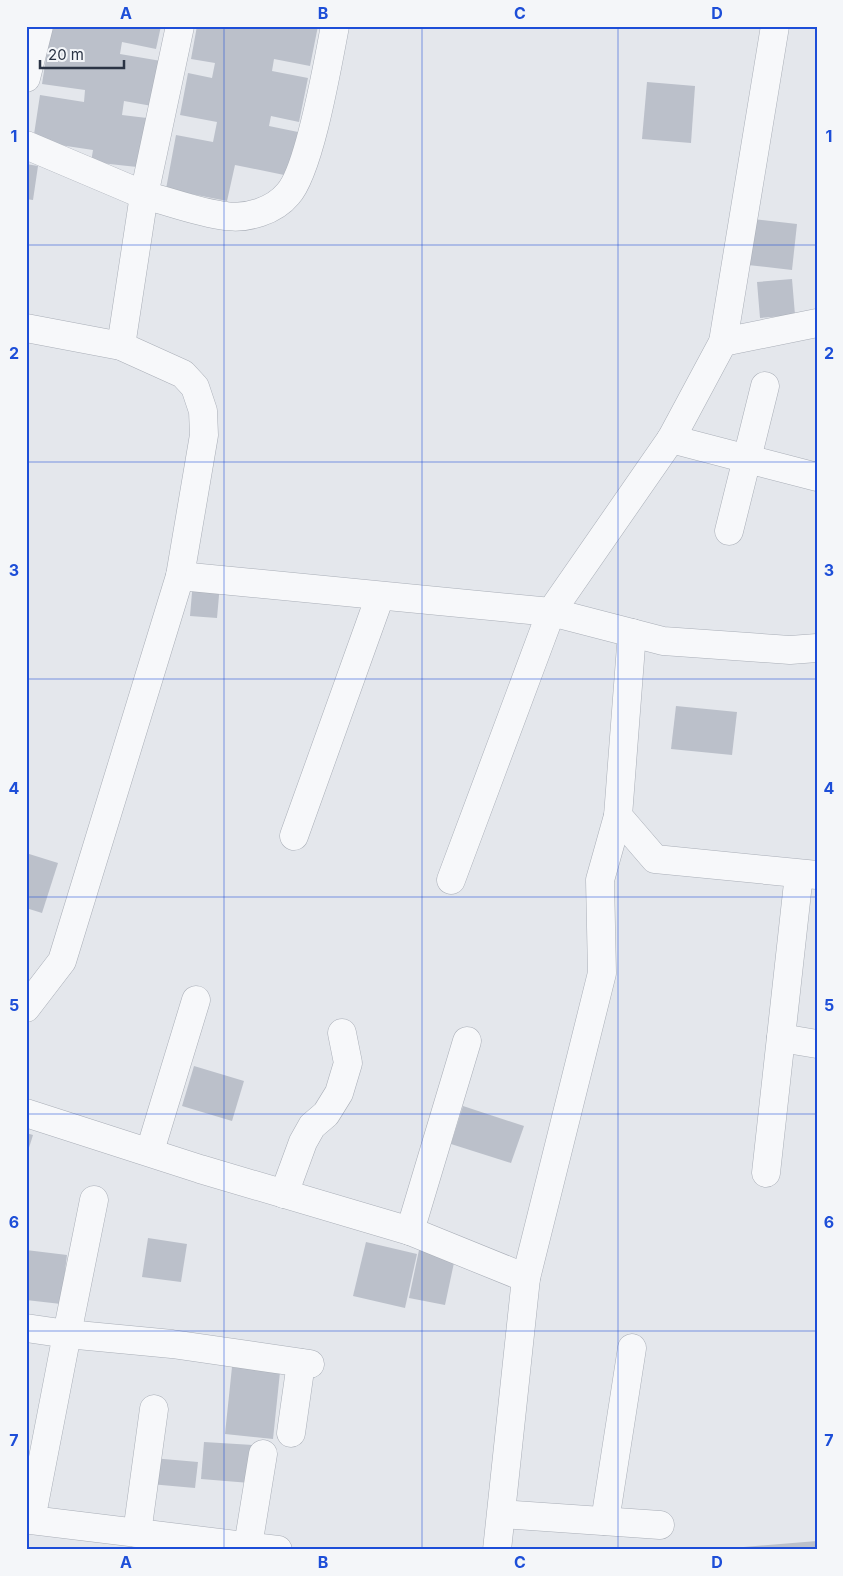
<svg xmlns="http://www.w3.org/2000/svg" width="843" height="1576" font-family="Inter,sans-serif">
	<style>
		.building { fill: #bbc0ca }
		.lines { fill: none; stroke-linecap: round; stroke-linejoin: round }
		.street-casing { stroke: #a9aeb7; stroke-width: 29 }
		.street { stroke: #f7f8fa; stroke-width: 28 }
		.grid { fill: none; stroke: #1d4ed8; stroke-width: 1; stroke-opacity: 0.55 }
		.neatline { fill: none; stroke: #1d4ed8; stroke-width: 2 }
		.grid-label { font-size: 16px; text-anchor: middle; font-weight: bold; fill: #1d4ed8 }
	</style>
	<rect width="100%" height="100%" fill="#e4e7ec"/>
	<!-- building -->
	<g class="building">
		<path d="M51,26H161L156,49L122,42L120,54L161,61L152,106L124,101L122,115L147,118L137,167L91,162L93,150L33,141L40,95L84,102L85,90L42,84Z"/>
		<path d="M197,26H318L310,66L274,59L272,71L308,78L299,122L271,116L269,126L298,132L289,176L235,165L227,201L166,189L176,135L213,142L217,122L180,115L188,73L212,78L215,63L191,59Z"/>
		<path d="M647,82L695,86L691,143L642,139Z"/>
		<path d="M26,164L38,166L33,200L26,199Z"/>
		<path d="M753,219L797,224L792,270L748,265Z"/>
		<path d="M792,279L795,315L760,318L757,282Z"/>
		<path d="M193,581L220,584L217,618L190,616Z"/>
		<path d="M676,706L737,712L732,755L671,749Z"/>
		<path d="M26,853L58,863L42,913L26,908Z"/>
		<path d="M194,1066L244,1081L232,1121L182,1106Z"/>
		<path d="M463,1106L524,1126L511,1163L451,1144Z"/>
		<path d="M26,1133L33,1135L27,1154H26Z"/>
		<path d="M148,1238L187,1244L181,1282L142,1277Z"/>
		<path d="M366,1242L417,1254L405,1308L353,1296Z"/>
		<path d="M26,1250L67,1255L61,1304L26,1300Z"/>
		<path d="M419,1250L455,1258L445,1305L409,1298Z"/>
		<path d="M232,1367L280,1372L273,1439L225,1434Z"/>
		<path d="M204,1442L253,1445L250,1483L201,1479Z"/>
		<path d="M152,1458L198,1462L195,1488L150,1484Z"/>
		<path d="M817,1541V1550H732V1548Z"/>
	</g>
	<g class="lines">
		<defs>
			<g id="street">
				<path d="M26,78L39,26"/>
				<path d="M26,145L144,195L180,26"/>
				<path d="M26,328L121,346L183,374L195,387L203,411L204,435L180,576L62,961L26,1008"/>
				<path d="M723,342L817,323"/>
				<path d="M121,346L144,195C171,202 199,213 226,216C247,219 274,211 288,194C310,170 328,62 335,26"/>
				<path d="M671,439L817,477"/>
				<path d="M729,531L765,386"/>
				<path d="M180,576L551,612L663,641L790,650L817,648"/>
				<path d="M632,633L618,816L655,859L817,875"/>
				<path d="M294,836L380,596"/>
				<path d="M451,880L551,612L671,439L723,342L775,26"/>
				<path d="M781,1038L817,1044"/>
				<path d="M26,1113L200,1169L410,1231L526,1278"/>
				<path d="M150,1151L196,1000"/>
				<path d="M766,1173L799,874"/>
				<path d="M284,1194L303,1142L312,1126L326,1114L339,1093L348,1063L342,1033"/>
				<path d="M94,1200L67,1334L172,1344L310,1364"/>
				<path d="M410,1231L467,1041"/>
				<path d="M26,1328L67,1334L31,1520L278,1550"/>
				<path d="M291,1433L301,1363"/>
				<path d="M502,1514L660,1525"/>
				<path d="M605,1521L632,1348"/>
				<path d="M137,1533L154,1409"/>
				<path d="M248,1546L263,1454"/>
				<path d="M497,1550L526,1278L602,973L600,880L618,816"/>
			</g>
		</defs>
		<!-- street casing -->
		<use href="#street" class="street-casing"/>
		<!-- street -->
		<use href="#street" class="street"/>
	</g>
	<!-- grid -->
	<path class="grid" d="M224,26V1550M422,26V1550M618,26V1550M26,245H817M26,462H817M26,679H817M26,897H817M26,1114H817M26,1331H817"/>
	<!-- border -->
	<rect width="843" height="1576" fill="none" stroke="#f4f6f9" stroke-width="55"/>
	<!-- scale -->
	<path d="M40 60v8h84v-8" fill="none" stroke="#2b3445" stroke-width="2.5"/>
	<text x="48" y="60" font-size="15" fill="#2b3445" stroke="#f4f6f9" stroke-width="4" paint-order="stroke">20 m</text>
	<rect x="28" y="28" width="788" height="1520" class="neatline"/>
	<g class="grid-label">
		<text x="126" y="19">A</text>
		<text x="323" y="19">B</text>
		<text x="520" y="19">C</text>
		<text x="717" y="19">D</text>
		<text x="14" y="142">1</text>
		<text x="829" y="142">1</text>
		<text x="14" y="359">2</text>
		<text x="829" y="359">2</text>
		<text x="14" y="576">3</text>
		<text x="829" y="576">3</text>
		<text x="14" y="794">4</text>
		<text x="829" y="794">4</text>
		<text x="14" y="1011">5</text>
		<text x="829" y="1011">5</text>
		<text x="14" y="1228">6</text>
		<text x="829" y="1228">6</text>
		<text x="14" y="1446">7</text>
		<text x="829" y="1446">7</text>
		<text x="126" y="1568">A</text>
		<text x="323" y="1568">B</text>
		<text x="520" y="1568">C</text>
		<text x="717" y="1568">D</text>
	</g>
</svg>
